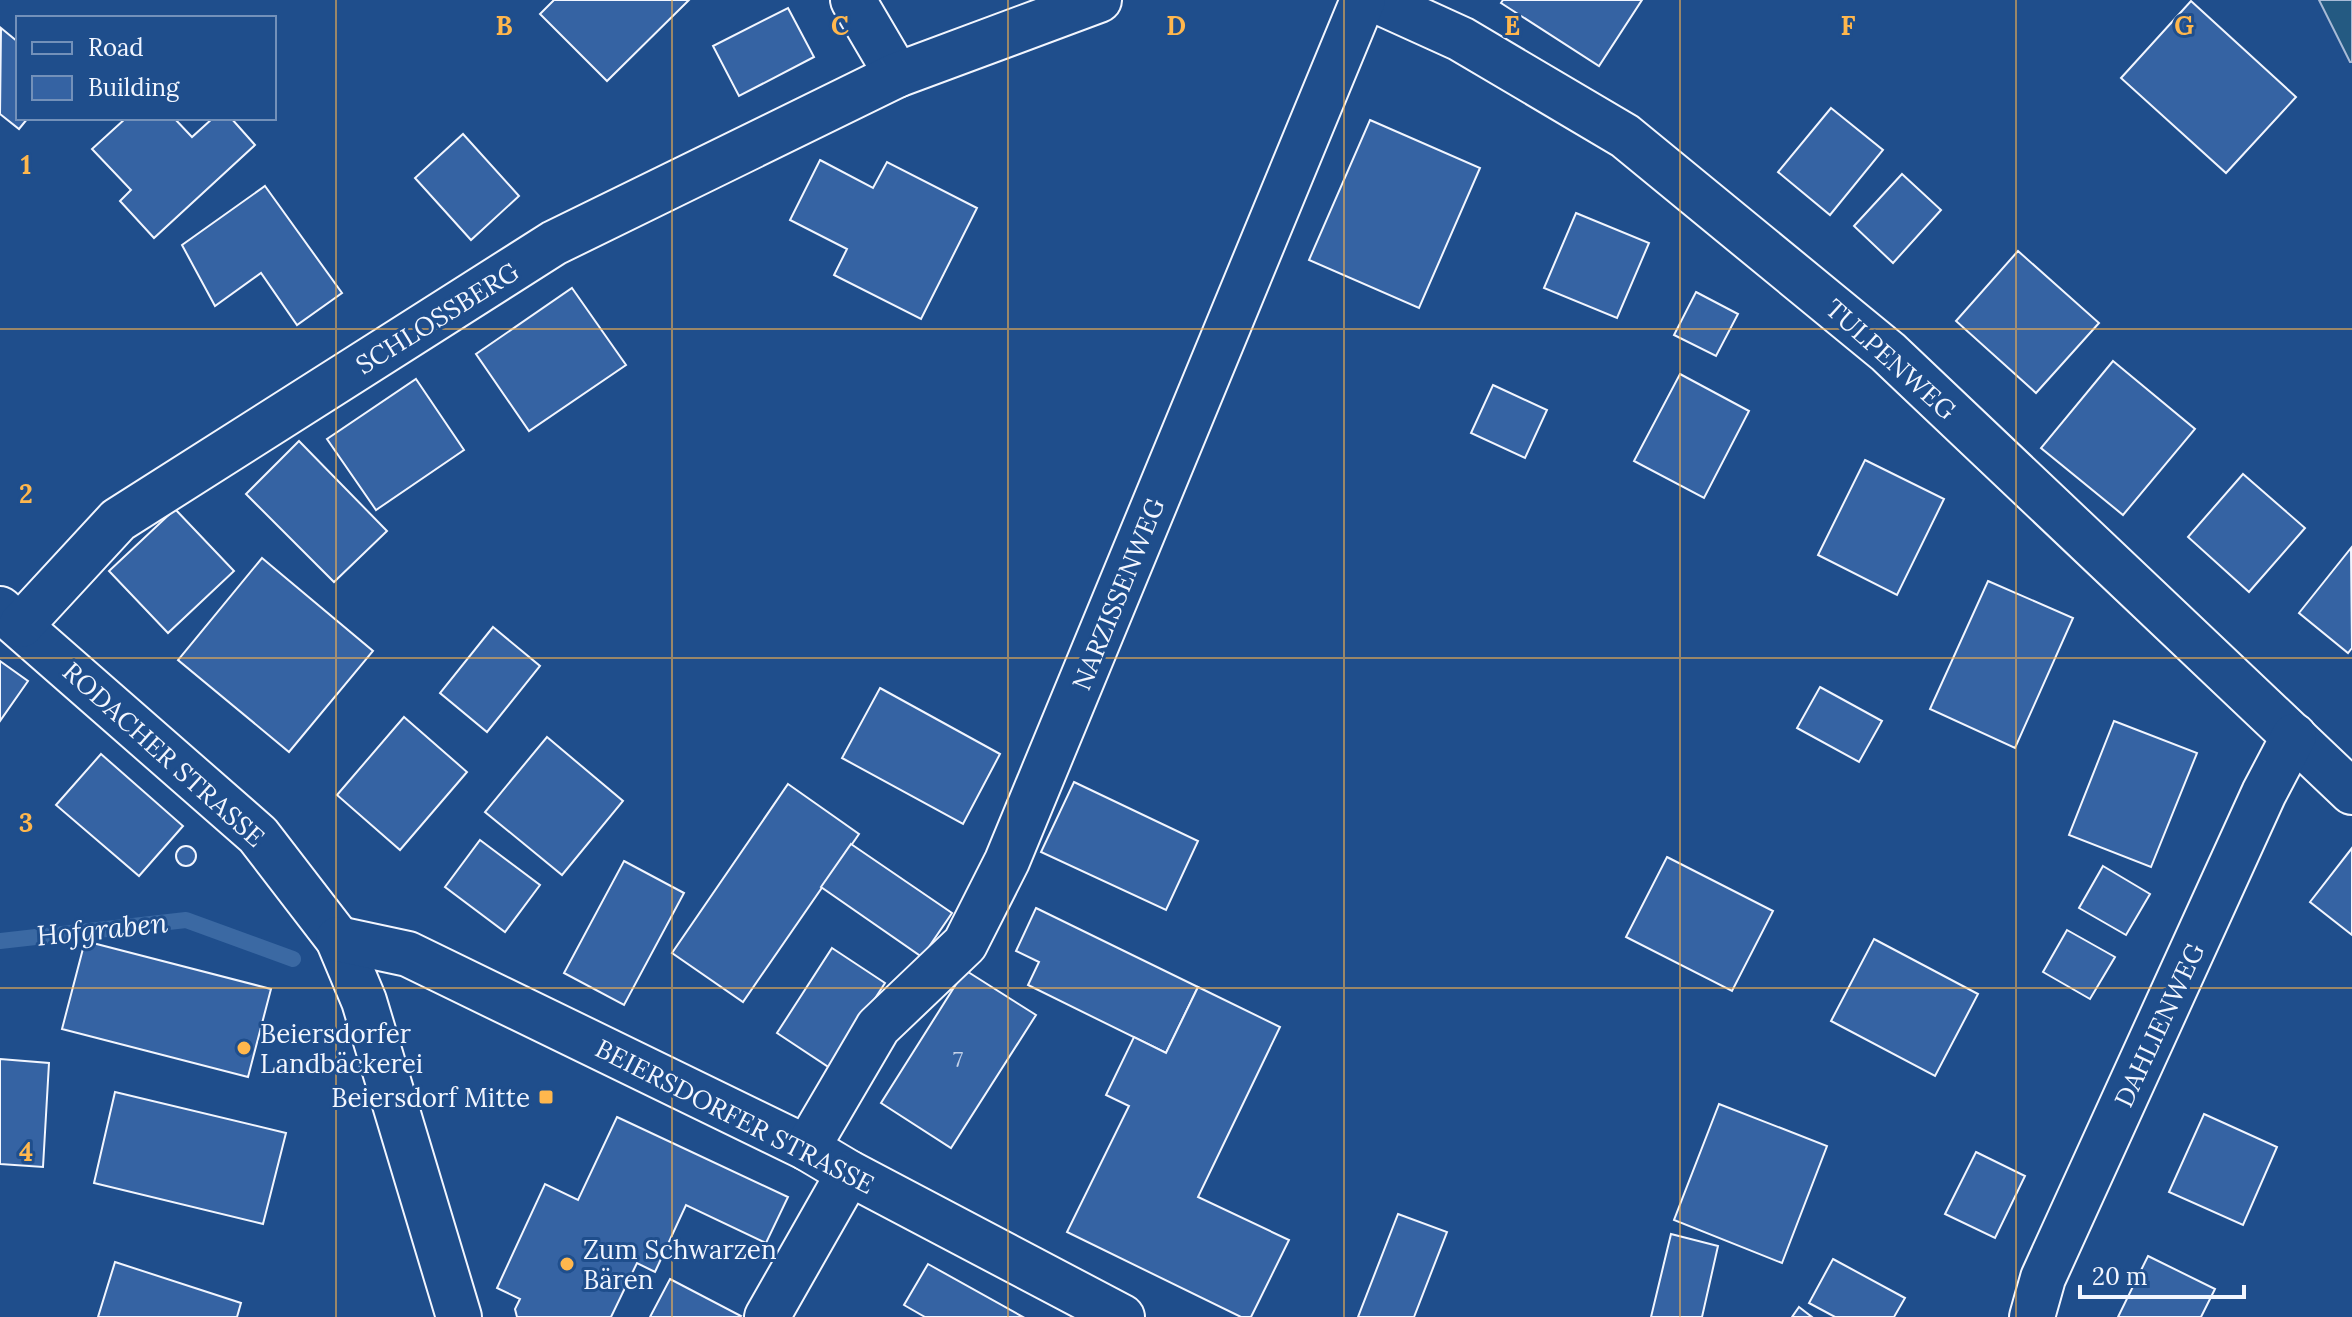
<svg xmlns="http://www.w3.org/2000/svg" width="2352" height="1317" font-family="Lora,serif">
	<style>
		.green { fill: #245a82; stroke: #a8bbd7; stroke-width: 2 }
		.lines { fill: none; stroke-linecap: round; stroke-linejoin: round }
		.stream { stroke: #3b69a3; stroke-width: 16 }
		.building { fill: #3563a3; stroke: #f2f6ff; stroke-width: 2 }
		.minor-casing { stroke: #f2f6ff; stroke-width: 48 }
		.minor { stroke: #1f4e8c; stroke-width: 44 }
		.grid { fill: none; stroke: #ffb74d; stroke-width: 2; stroke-opacity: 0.55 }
		.poi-dot { fill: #ffb74d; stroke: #1f4e8c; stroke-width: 3 }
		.labels { text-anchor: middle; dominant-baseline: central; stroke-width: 6; stroke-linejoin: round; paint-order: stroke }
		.number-label { font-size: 22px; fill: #c3d1e8 }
		.street-label { font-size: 26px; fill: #f2f6ff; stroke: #1f4e8c }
		.poi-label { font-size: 26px; fill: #f2f6ff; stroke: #1f4e8c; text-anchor: start }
		.water-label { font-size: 28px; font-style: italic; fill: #f2f6ff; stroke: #1f4e8c }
		.grid-label { font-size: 26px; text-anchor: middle; font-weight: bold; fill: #ffb74d; stroke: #1f4e8c; stroke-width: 6; stroke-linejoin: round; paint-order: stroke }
	</style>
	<rect width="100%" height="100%" fill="#1f4e8c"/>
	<!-- green -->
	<path class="green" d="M2319,0H2352V62H2350Z"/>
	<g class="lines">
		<!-- stream -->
		<path class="stream" d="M0,941L186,920L293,959"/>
	</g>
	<!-- building -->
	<g class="building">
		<path d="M554,0H689L607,81L540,14Z"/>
		<path d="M1503,0H1642L1599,66L1501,3Z"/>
		<path d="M2191,1L2296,97L2226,173L2121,78Z"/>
		<path d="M788,8L814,57L739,96L713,46Z"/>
		<path d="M1,28L18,42V118H28L19,129L0,114Z"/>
		<path d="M1831,108L1883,150L1830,215L1778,172Z"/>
		<path d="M126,118H174L192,137L213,118H231L255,145L154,238L120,201L131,190L92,149Z"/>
		<path d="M1370,120L1480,168L1419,308L1309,260Z"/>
		<path d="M463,134L519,196L471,240L415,178Z"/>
		<path d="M820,160L873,188L887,162L977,208L921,319L834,275L847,249L790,220Z"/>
		<path d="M1902,174L1941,210L1893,263L1854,226Z"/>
		<path d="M265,186L342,293L297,325L261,273L215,306L182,245Z"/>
		<path d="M1576,213L1649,243L1617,318L1544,288Z"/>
		<path d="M2018,251L2099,323L2036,393L1956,321Z"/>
		<path d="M572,288L626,365L529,431L476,354Z"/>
		<path d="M1696,292L1738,314L1716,356L1674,335Z"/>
		<path d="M2113,361L2195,429L2123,515L2041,448Z"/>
		<path d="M1680,374L1749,411L1704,498L1634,461Z"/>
		<path d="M416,379L464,450L376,510L327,439Z"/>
		<path d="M1493,385L1547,410L1525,458L1471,433Z"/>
		<path d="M299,441L387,531L334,582L246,494Z"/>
		<path d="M1865,460L1944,499L1897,595L1818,555Z"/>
		<path d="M2243,474L2305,528L2249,592L2188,537Z"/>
		<path d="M175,509L234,571L168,633L109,571Z"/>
		<path d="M2351,548L2352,648L2348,653L2299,613Z"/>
		<path d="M262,558L373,651L289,752L178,660Z"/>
		<path d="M1988,581L2073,618L2015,748L1930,709Z"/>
		<path d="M493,627L540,666L487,732L440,693Z"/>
		<path d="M0,661L28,681L0,721Z"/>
		<path d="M1820,687L1882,721L1859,762L1797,728Z"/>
		<path d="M880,688L1000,754L963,824L842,758Z"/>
		<path d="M404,717L467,772L400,850L337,795Z"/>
		<path d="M2114,721L2197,753L2151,867L2069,835Z"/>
		<path d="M547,737L623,801L562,875L485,812Z"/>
		<path d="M101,754L183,826L139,876L56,805Z"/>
		<path d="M1074,782L1198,841L1166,910L1041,852Z"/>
		<path d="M788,784L859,834L743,1002L672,953Z"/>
		<path d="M480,840L540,885L505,932L445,887Z"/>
		<path d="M851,844L952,913L922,957L821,887Z"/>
		<circle cx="186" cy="856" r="10"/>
		<path d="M2352,848V935L2310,902Z"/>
		<path d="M1667,857L1773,911L1732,991L1626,937Z"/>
		<path d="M624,861L684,893L624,1005L564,973Z"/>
		<path d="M2103,866L2150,894L2126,935L2079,908Z"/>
		<path d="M1036,908L1198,987L1166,1053L1028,985L1039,962L1016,951Z"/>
		<path d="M2067,930L2115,957L2090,999L2043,972Z"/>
		<path d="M1874,939L1978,994L1935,1076L1831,1021Z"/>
		<path d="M85,941L271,989L248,1077L62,1029Z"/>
		<path d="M832,948L885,983L830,1068L777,1033Z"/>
		<path d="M965,970L1036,1015L951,1148L881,1103Z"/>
		<path d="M1198,987L1280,1027L1198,1197L1289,1240L1251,1317H1241L1067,1232L1129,1106L1106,1095L1134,1037L1166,1053Z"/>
		<path d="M0,1059L49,1063L43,1167L0,1164Z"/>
		<path d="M115,1092L286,1133L263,1224L94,1183Z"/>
		<path d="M1719,1104L1827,1146L1782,1263L1674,1220Z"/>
		<path d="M2204,1114L2277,1147L2243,1225L2169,1192Z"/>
		<path d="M617,1117L788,1197L766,1243L686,1205L655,1272L637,1263L611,1317H517L515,1309L520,1299L497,1288L545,1184L578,1200Z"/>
		<path d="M1976,1152L2025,1176L1995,1238L1945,1214Z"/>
		<path d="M1398,1214L1447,1232L1414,1317H1358Z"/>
		<path d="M1671,1234L1718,1246L1702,1317H1651Z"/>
		<path d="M2148,1256L2215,1289L2201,1317H2118Z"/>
		<path d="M1833,1259L1905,1298L1894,1317H1835L1809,1303Z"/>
		<path d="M115,1262L241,1303L237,1317H98Z"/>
		<path d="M928,1264L1023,1317H925L904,1305Z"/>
		<path d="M670,1279L741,1316L740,1317H650Z"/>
		<path d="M1799,1307L1812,1317H1792Z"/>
	</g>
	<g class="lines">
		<defs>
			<g id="minor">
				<path d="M853,0L897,75"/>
				<path d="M1375,0L1461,39L1625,136L1888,352L2352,792"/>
				<path d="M0,609L258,835L338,939L364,1001L459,1317"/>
				<path d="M21,625L118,520L554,243L897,75L1099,0"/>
				<path d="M338,939L408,954L807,1148L849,1173L1122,1317"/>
				<path d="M807,1148L878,1027L965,944L1007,861L1363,0"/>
				<path d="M767,1317L849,1173"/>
				<path d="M2032,1317L2043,1278L2264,793L2294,736"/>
			</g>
		</defs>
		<!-- minor casing -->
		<use href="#minor" class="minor-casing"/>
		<!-- minor -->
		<use href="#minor" class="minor"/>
	</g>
	<!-- grid -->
	<path class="grid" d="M336,0V1317M672,0V1317M1008,0V1317M1344,0V1317M1680,0V1317M2016,0V1317M0,329H2352M0,658H2352M0,988H2352"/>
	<!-- markers -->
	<g class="poi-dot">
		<circle cx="244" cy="1048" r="8"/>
		<rect x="538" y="1089" width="16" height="16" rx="4"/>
		<circle cx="567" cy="1264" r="8"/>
	</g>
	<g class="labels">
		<!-- number labels -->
		<g class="number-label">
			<text x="958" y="1059">7</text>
		</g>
		<!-- street labels -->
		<g class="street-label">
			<text transform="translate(437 318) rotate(-32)">SCHLOSSBERG</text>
			<text transform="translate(1891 359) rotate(42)">TULPENWEG</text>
			<text transform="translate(1118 594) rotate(-68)">NARZISSENWEG</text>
			<text transform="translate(164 754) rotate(42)">RODACHER STRASSE</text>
			<text transform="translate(2159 1025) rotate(-65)">DAHLIENWEG</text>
			<text transform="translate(735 1116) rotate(27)">BEIERSDORFER STRASSE</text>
		</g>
		<!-- poi labels -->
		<g class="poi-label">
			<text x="260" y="1033">Beiersdorfer<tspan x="260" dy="30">Landbäckerei</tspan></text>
			<text x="530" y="1097" text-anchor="end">Beiersdorf Mitte</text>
			<text x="583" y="1249">Zum Schwarzen<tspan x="583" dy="30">Bären</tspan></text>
		</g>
		<!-- water labels -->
		<g class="water-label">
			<text transform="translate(102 929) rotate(-6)">Hofgraben</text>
		</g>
	</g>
	<g class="grid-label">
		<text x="504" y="35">B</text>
		<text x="840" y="35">C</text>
		<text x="1176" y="35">D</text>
		<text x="1512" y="35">E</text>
		<text x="1848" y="35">F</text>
		<text x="2184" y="35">G</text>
		<text x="26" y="174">1</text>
		<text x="26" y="503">2</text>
		<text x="26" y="832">3</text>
		<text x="26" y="1161">4</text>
	</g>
	<!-- legend -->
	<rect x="16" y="16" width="260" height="104" fill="#1f4e8c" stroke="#7391ba" stroke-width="2"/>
	<rect x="32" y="42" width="40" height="12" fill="#1f4e8c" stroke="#7391ba" stroke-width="2"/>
	<text x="88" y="56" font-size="24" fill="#f2f6ff">Road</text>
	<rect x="32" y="76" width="40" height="24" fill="#3563a3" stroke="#7391ba" stroke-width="2"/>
	<text x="88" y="96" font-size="24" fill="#f2f6ff">Building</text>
	<!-- scale -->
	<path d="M2080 1285v12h164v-12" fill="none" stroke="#f2f6ff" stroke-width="4"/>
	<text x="2092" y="1285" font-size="24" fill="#f2f6ff" stroke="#1f4e8c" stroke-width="6" paint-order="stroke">20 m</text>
</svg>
